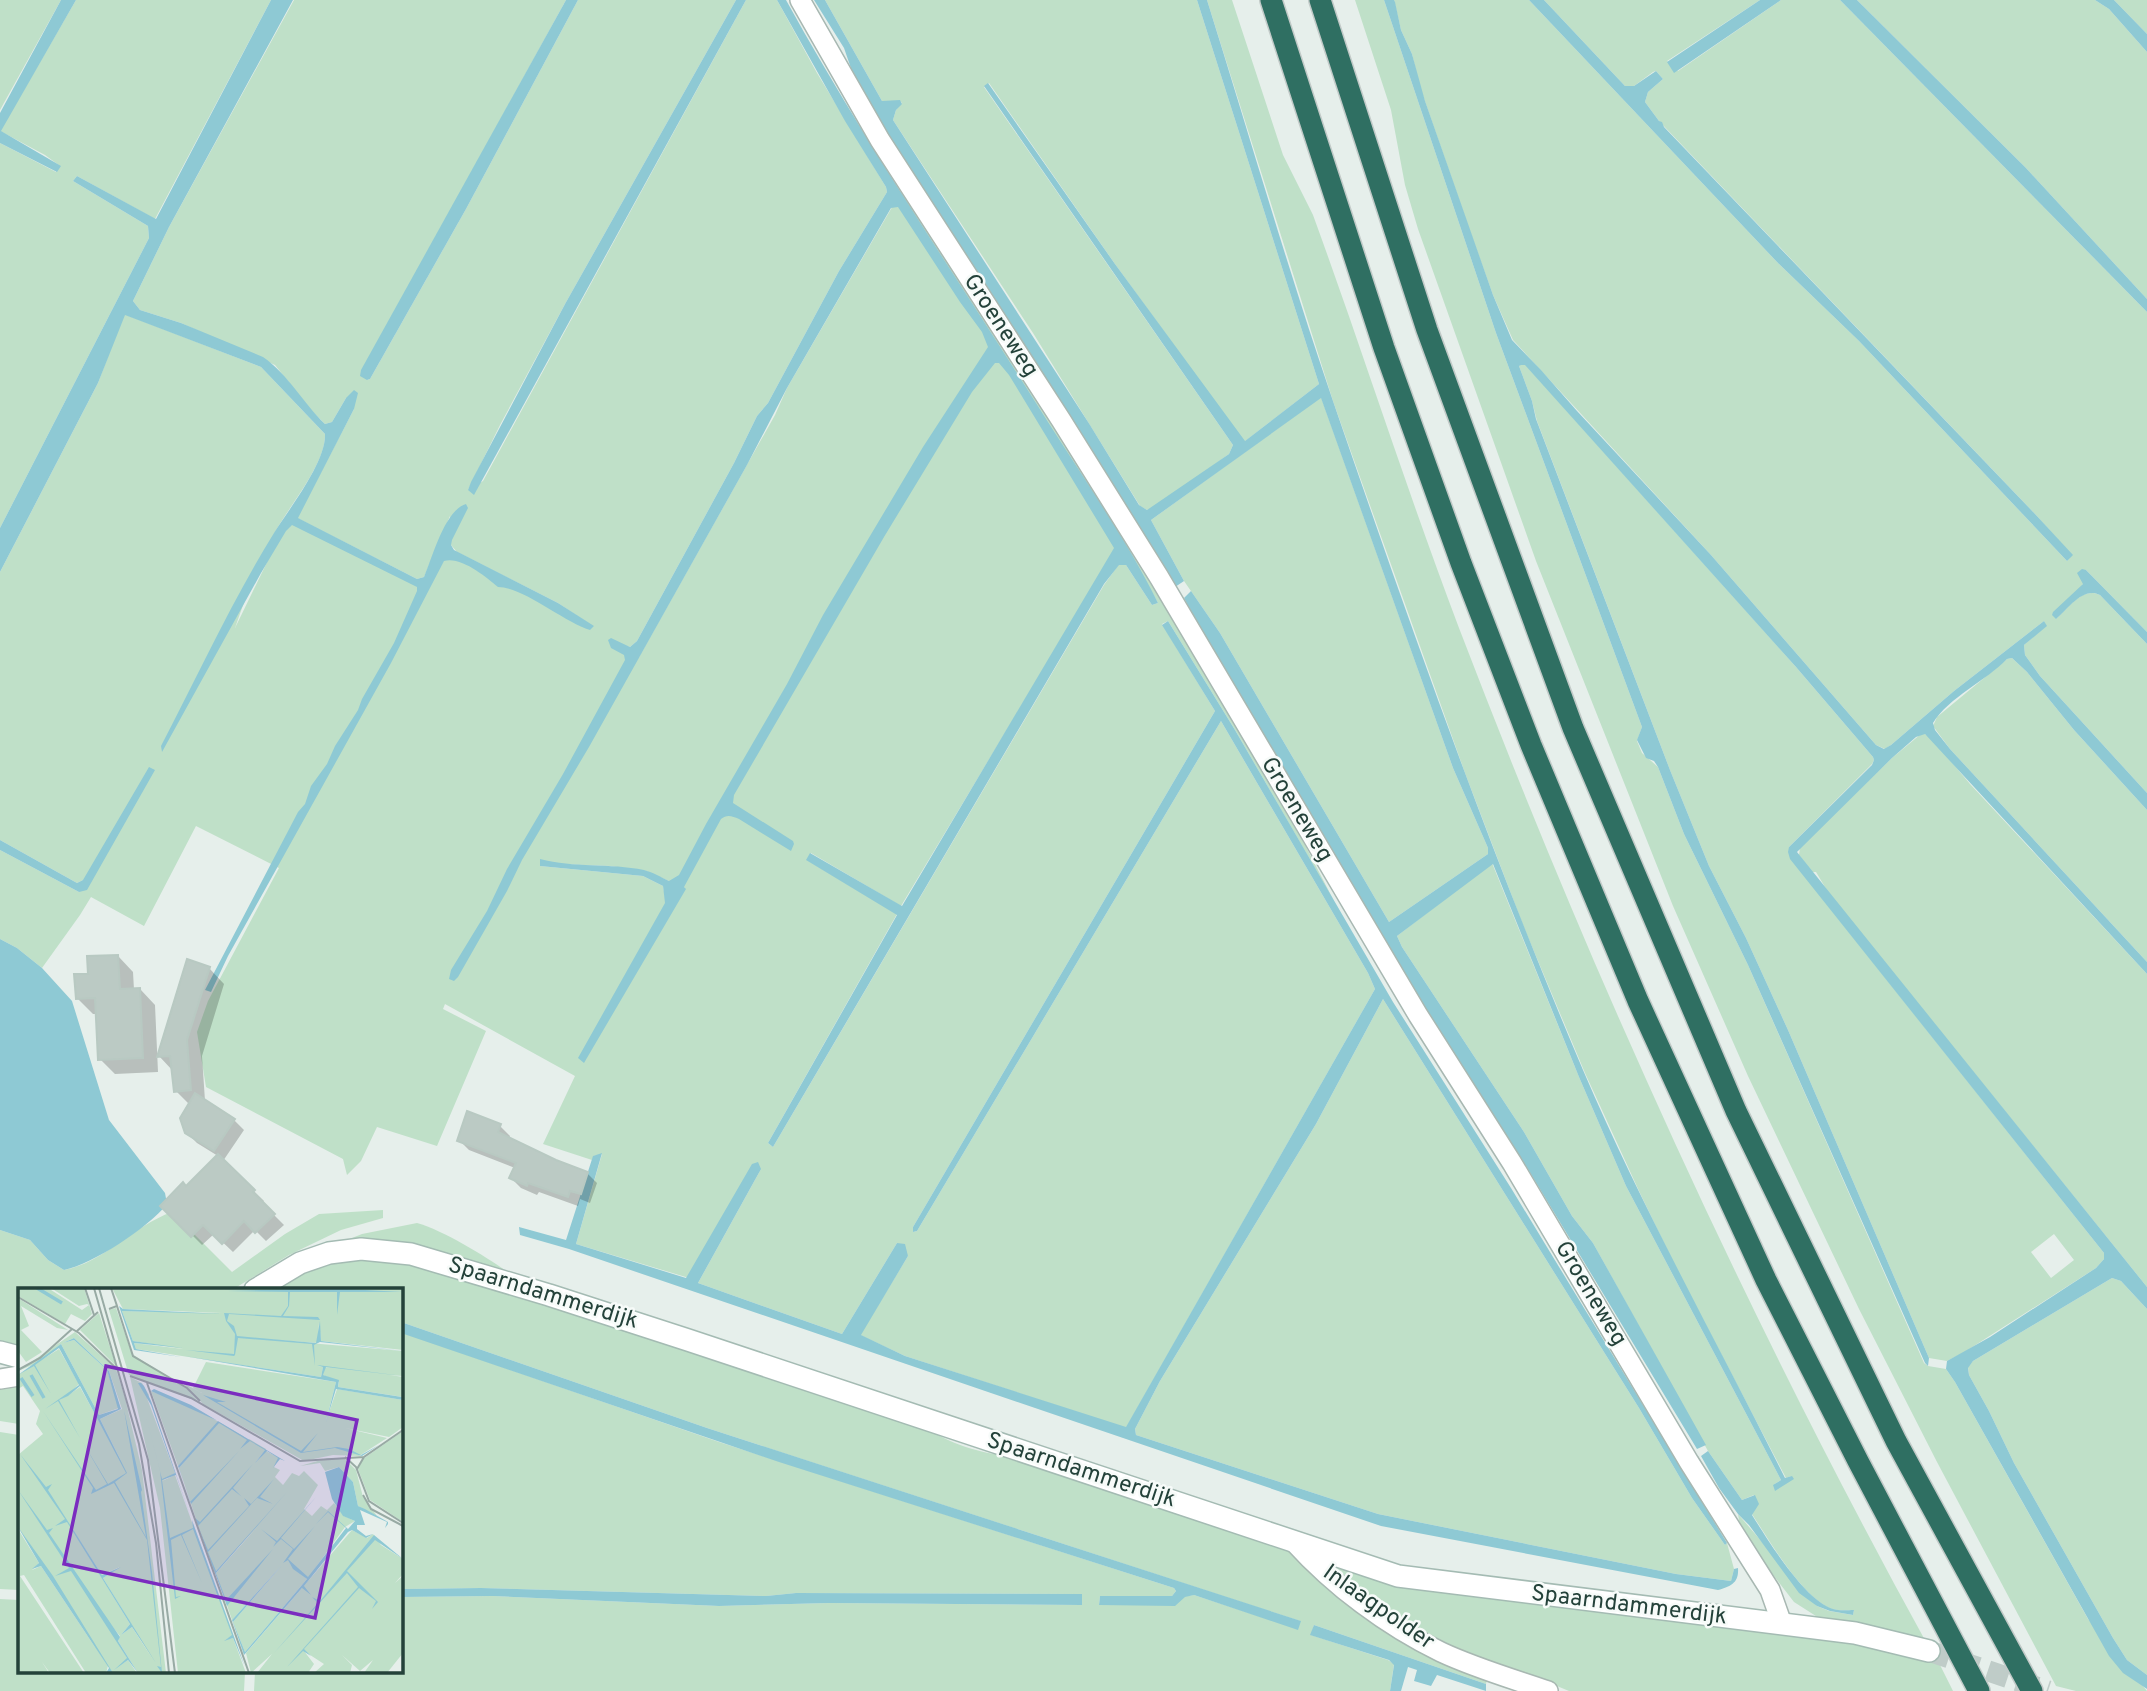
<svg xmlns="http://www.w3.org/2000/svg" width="2147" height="1691" font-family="Overpass,sans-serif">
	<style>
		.green { fill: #bfe0c8; fill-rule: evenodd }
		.water { fill: #8ec9d4 }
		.shadow { fill: #0003 }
		.building { fill: #bbcac4; stroke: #b8c9c2; stroke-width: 2 }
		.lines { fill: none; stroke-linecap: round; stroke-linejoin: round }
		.secondary-tunnel { stroke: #bfccc8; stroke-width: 21; stroke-dasharray: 21 10; stroke-linecap: butt }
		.street-casing { stroke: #a8b8b2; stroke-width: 22 }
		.secondary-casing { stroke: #a4bbb3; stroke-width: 24 }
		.highway-casing { stroke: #c2cac8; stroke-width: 24 }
		.street { stroke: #fff; stroke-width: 19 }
		.secondary { stroke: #fff; stroke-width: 21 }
		.highway { stroke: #2f6f62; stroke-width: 21 }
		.labels { text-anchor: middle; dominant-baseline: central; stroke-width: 5; stroke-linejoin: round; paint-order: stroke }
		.street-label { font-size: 23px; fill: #24423a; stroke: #f7fbf9 }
		.inset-river { fill: none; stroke: #8ec9d4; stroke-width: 3.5 }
		.inset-road { fill: none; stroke: #98aaa4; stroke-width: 2 }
		.view { fill: #7b2cbf; fill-opacity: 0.15; stroke: #7b2cbf; stroke-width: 3.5 }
		.inset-edge { fill: none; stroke: #24423a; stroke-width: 3.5 }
	</style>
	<rect width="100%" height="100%" fill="#e6efeb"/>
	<!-- green -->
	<g class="green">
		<path d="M0,0H61L0,110Z"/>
		<path d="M76,0H271L155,219L77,176L73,181L148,226L149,238L0,528V143L56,172L60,166L45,155L0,131Z"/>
		<path d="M294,0H566L425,257L367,380L370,379L466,209L578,0H736L565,304L500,425L468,490L483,481L746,0H777L817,73L886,187L887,192L839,271L768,403L757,416L734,463L637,641L630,647L623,645L639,657L775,415L787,388L902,190L1092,483L1303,841L1334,901L1235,730L1168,621L1162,624L1215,711L913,1227V1232L917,1231L1221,721L1368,973L1375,989L1126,1428L905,1356L860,1335L908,1256L897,1243L842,1334L698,1283L761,1169L689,1278L576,1244L602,1154L594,1156L592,1160L543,1144L575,1076L445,1004L443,1009L486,1031L437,1146L377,1127L361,1161L347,1175L343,1159L206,1087L197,1032L208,1001L279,868L196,826L144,926L91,897L80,915L42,968L17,948L0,939V850L79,892L83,880L77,883L0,840V572L98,383L124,314L261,367L325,434C326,464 288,507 274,534C259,562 245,598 235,628L288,519L428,588L449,551L594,627L558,603L457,552L451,545L450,516L424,577L417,579L297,518L354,409L346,398L332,422L325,424L311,410L275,365L181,323L140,310L133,301L169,227ZM1126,546L1158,603L1152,605L1126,565L1119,564L1104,585L773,1147L768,1143L897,914L807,860L811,853L901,906L1104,568ZM540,860L560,864L610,866L646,871L685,888L579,1059L666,903L663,886L643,876L540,866Z"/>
		<path d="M825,0H1197L1319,384L1244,442L1115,264L989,83L984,87L1233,445L1229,454L1159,505L1147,510L1140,506L1033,333L893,120L896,110L902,103L900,101H882Z"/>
		<path d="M1207,0H1232L1283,155L1313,215C1363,352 1407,491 1459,628C1592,976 1746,1315 1926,1642L1819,1618L1794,1602L1741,1533L1738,1514L1817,1606L1829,1611L1853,1615L1854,1610C1847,1610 1839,1611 1832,1609C1803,1599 1769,1540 1752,1514L1754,1495L1742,1500L1708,1451L1593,1243L1572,1216L1524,1132L1402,947L1397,936L1492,863L1579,1077L1626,1186L1781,1480L1773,1485L1792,1476L1786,1478L1677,1270L1639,1191L1585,1073L1523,925L1465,773L1333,401Z"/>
		<path d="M1355,0H1384L1496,333L1642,727L1637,741L1642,753L1658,767L1684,834L1748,965L1924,1363L1928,1366L1946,1369L1955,1382L2088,1619L2147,1691H2076L2056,1686L1937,1462L1859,1309L1748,1076L1673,906L1536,561L1418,229L1405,185L1391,110Z"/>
		<path d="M1394,0H1529L1777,262L1859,341L2067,561L2072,555L2036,515L1659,121L1645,102L1648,92L1663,79L1656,71L1653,72L1634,86H1625L1544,0H1760L1667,61L1678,71L1781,0H1840L2147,312V632L2086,570L2083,584L2056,619C2068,608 2083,586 2100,595L2147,644V793L2040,676L2025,655L2024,645L2046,626L2044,621L1954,691L1891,745L1885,749L1876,745L1711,555L1513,340L1493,295L1471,234L1420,87L1412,54L1401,30Z"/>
		<path d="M1857,0H2095L2109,9L2147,52V299L2026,168Z"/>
		<path d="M2114,0H2147V34Z"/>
		<path d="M1521,364H1525L1796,667L1873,757L1874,760L1872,764L1789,847L1837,917L2104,1253V1259L2096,1268L1963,1353L1947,1361L1929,1358L1788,1030L1746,938L1709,866L1670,770L1537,421L1532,401L1519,366ZM2054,1234L2074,1260L2051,1278L2031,1252Z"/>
		<path d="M1321,397L1453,768L1488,848V854L1389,922L1220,633L1184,581L1151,520Z"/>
		<path d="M2012,658L2027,672L2074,730L2147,810V962L1950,749L1933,726L1937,717L2007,659Z"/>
		<path d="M1921,734H1925L1933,740L1970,784L2147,974V1287L1828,892L1816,872H1812L1799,855L1800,847L1892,758Z"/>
		<path d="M1383,999L1639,1408L1692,1498L1725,1545L1727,1543L1734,1569L1731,1581L1676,1574L1378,1514L1136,1435L1135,1429L1160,1381L1316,1124Z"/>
		<path d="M383,1210V1218L341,1230L289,1255L232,1290H19V1347L0,1342V1230L30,1240L48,1260L64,1270C105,1262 133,1226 172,1212L232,1272L285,1234L319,1214Z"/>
		<path d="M417,1223C445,1231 488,1258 512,1275L342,1242L362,1234Z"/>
		<path d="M367,1259L394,1260L442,1271L929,1429C945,1442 990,1457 1010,1455L1288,1548L1487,1680L1486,1684L1314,1625L1311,1635L1388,1660L1394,1664L1390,1691H254L255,1672H401V1597L493,1596L719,1606L829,1603L1082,1605V1594L796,1593L766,1596L481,1588L401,1589V1333H404L719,1442L1174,1588L1176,1591L1172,1596H1100L1099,1605L1136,1604L1194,1595L1298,1629L1300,1621L707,1428L401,1322V1290H271C306,1268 326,1263 367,1259Z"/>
		<path d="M2112,1278L2121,1281L2147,1309V1675L2127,1660L2113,1638L2014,1463L1989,1411L1969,1375L1968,1367L1973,1361Z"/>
		<path d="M19,1383V1424L0,1421V1385Z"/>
		<path d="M0,1432L19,1435V1590L0,1589Z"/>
		<path d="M1321,1560L1403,1586L1429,1591L1838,1640L1890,1650L1939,1663L1953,1691H1569L1540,1679L1475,1659L1381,1611Z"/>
		<path d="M0,1599L19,1600V1672H245L244,1691H0Z"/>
	</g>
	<!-- water -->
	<g class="water">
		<path d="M61,0H76L1,131L61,166L57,172L0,143V113Z"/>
		<path d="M271,0H293L169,227L133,301L140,310L181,323L263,357C288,374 303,403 325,424L332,422L346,398L354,390L358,393L354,409L298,518L417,579L424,577C433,556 445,510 466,504L468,508L452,540L451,545L454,550L558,603L594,626L590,630C564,622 523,587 498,587C486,577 461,556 444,561L391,663L228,956L211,992L205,990L298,812L305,804L311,786L327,764L335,746L358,710L362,699L394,643L417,591V587L292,525L286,531L261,573L162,752L161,746C198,675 232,601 274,533C289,509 326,462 325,434L261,367L125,315L98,383L0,572V528L149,238L148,226L73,181L77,176L156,219Z"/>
		<path d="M566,0H578L466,209L370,379L367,380L360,376L361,370Z"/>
		<path d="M736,0H746L474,495L468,490L471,482L565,304Z"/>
		<path d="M777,0H786C866,145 960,282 1048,422C1086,482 1127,540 1158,603L1152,605L1126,565H1119L1104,584L773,1147L768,1143L897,915L806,860L810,853L902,906L1114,548L1009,375L999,363H995L972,392L884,537L734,795L733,803L793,841L794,844L791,851L739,819C732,816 727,814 721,819L684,887L686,889L584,1063L578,1058L665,903L663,886L643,876L540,866V859C574,868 610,863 644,870C652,872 661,877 669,881L679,875L706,824L787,684L823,615L923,447L988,347L982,332L960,302L898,207L891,208L787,388L747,465L589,747L522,860L507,891L458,977L454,981L449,979L451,970L487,911L507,869L563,774L625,660L624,655L611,648L608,640L611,638L630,647L637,641L734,463L757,416L768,403L839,271L887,192L886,187L845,121Z"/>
		<path d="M814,0H825L882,101L900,100L902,104L896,110L893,120L1090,425L1139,505L1147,510L1229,454L1233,445L984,86L988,83L1115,264L1245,441L1319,384L1197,0H1207C1249,134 1288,270 1334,404C1411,628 1490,852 1583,1070C1643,1210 1717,1342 1785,1478L1792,1476L1794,1479L1775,1491L1773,1485L1781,1480L1626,1186L1579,1077L1493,864L1397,936L1402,947L1524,1132L1572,1216L1593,1243L1706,1445L1697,1449L1523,1161L1429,1016L1210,647L1184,598L1191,591L1220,633L1389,922L1488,854V848L1453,768L1321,398L1151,520L1184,581L1175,587L883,126L854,77L844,48Z"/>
		<path d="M1384,0H1394L1395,2L1401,30L1412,54L1425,101L1493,295L1512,340L1541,370L1577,411L1711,555L1876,745L1884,749L1891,745L1954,691L2044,621L2047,626L2024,645L2025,655L2040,676L2147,793V810L2074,730L2027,672L2012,658L2007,659C1986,681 1949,697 1933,723L1935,730L1950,749L2147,962V974L1925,734L1916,737L1892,758L1797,852L2147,1287V1309L2121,1281L2112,1278L1973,1361L1968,1368L1969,1375L1989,1411L2014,1463L2113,1638L2127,1660L2147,1675V1689L2123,1673L2109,1656L1955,1382L1946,1369L1947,1361L1990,1337L2096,1268L2104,1259V1253L1790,859L1788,852L1789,847L1872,765L1874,760L1873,757L1796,667L1525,365H1521L1519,366L1532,401L1536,419L1670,770L1709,866L1746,938L1788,1030L1929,1358L1928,1366L1925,1363L1748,965L1684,834L1658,767L1654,761L1646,758L1637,740L1642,727L1496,333Z"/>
		<path d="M1529,0H1544L1625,86H1634L1656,71L1663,79L1648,92L1645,102L1659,121L1662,122L1664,127L2036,515L2073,555L2067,561L1859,341L1777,262Z"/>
		<path d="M1760,0H1781L1674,73L1667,62Z"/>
		<path d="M1840,0H1857L2026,168L2147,299V312Z"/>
		<path d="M2095,0H2114L2147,34V52L2109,9Z"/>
		<path d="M2082,569L2086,570L2147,632V644L2100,595C2083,586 2068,609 2056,619L2052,615L2053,612L2083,584L2077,573Z"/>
		<path d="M1168,621L1235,730L1393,1002L1511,1188L1727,1543L1725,1545L1692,1498L1639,1408L1383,999L1316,1124L1160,1381L1135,1429L1136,1435L1378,1514L1676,1574L1731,1581L1734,1569L1738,1568C1739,1583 1731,1586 1718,1590L1381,1526L569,1249L520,1235L519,1227L566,1240L593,1156L602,1153L576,1244L686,1278L752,1164L758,1162L761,1169L698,1283L842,1334L897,1243L905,1244L908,1256L861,1335L905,1356L1126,1427L1375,989L1368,973L1221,721L917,1231L913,1232V1227L1215,711L1162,625Z"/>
		<path d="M149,767L155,770L87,890L79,892L0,850V840L77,883L83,880Z"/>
		<path d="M0,939L17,948L42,968L72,1001L109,1120L165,1193L167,1204C148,1228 93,1264 64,1270L48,1260L30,1240L0,1230Z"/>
		<path d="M401,1322L707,1428L1301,1621L1298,1630L1194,1595L1185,1597L1175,1606L1099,1605L1100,1596H1172L1176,1591L1174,1588L779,1462L401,1333Z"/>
		<path d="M1708,1451L1742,1500L1755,1495L1759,1504L1752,1515C1768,1540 1804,1600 1833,1609C1839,1611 1848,1610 1854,1610L1853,1615L1830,1611L1817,1606L1799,1593L1749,1525L1738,1514L1719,1488L1701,1456Z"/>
		<path d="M481,1588L766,1596L796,1593L1082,1594V1605L829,1603L719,1606L493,1596L401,1597V1589Z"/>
		<path d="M1314,1625L1486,1684V1691L1437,1675L1431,1686L1414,1681L1417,1670L1408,1667L1401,1691H1390L1394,1665L1389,1660L1310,1635Z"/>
	</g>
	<!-- shadow -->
	<g class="shadow">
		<path d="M118,956L133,972L134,990L140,989L155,1005L158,1072L115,1074L100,1059L98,1014H93L77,998L90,975Z"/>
		<path d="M209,968L224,984L202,1056L205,1101L234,1120L244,1130L223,1161L264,1201L262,1203L284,1225L266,1241L255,1230L233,1252L214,1234L202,1245L163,1206L186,1188L218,1156L197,1143L186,1132L190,1105L176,1091L173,1071L159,1056Z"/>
		<path d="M500,1126L510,1136L509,1139L556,1162L587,1173L597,1183L590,1203L580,1199L578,1206L539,1192L537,1195L521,1188L511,1178L515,1168L469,1150L459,1140Z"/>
	</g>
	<!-- building -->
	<g class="building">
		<path d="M118,955L120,989L140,988L143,1058L98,1060L95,998L76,999L74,974H88L87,956Z"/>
		<path d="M187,959L210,967L187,1040L191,1090L174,1092L170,1056L157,1057Z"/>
		<path d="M195,1093L235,1119L214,1151L185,1133L180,1118Z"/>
		<path d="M467,1111L501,1124L498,1132L556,1160L588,1172L581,1194L570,1191L568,1197L528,1183L527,1186L509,1178L516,1163L457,1141Z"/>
		<path d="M218,1154L255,1190L253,1192L275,1214L255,1233L244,1221L222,1244L203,1225L191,1237L160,1206L183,1182L186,1186Z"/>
	</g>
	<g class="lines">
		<!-- secondary-tunnel -->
		<path class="secondary-tunnel" d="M1929,1651L2048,1691"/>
		<defs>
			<g id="street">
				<path d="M800,0L880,140L1061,420L1159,577L1418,1015L1512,1163L1689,1462L1770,1590L1782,1624"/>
				<path d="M0,1379L19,1376"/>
				<path d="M1294,1542C1334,1586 1387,1626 1441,1652C1475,1668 1513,1679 1548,1691"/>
			</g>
			<g id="secondary">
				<path d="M255,1290L300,1263L329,1253L361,1249L411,1254L549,1295L688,1340L1398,1576L1855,1633L1929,1651"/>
				<path d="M0,1352L19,1357"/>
			</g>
			<g id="highway">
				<path d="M1271,0L1384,348L1461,563L1531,745L1638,1001L1766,1280L1858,1461L1979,1691"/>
				<path d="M1320,0L1427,330L1573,728L1736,1111L1896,1441L2032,1691"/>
			</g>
		</defs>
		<!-- street casing -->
		<use href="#street" class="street-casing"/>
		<!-- secondary casing -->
		<use href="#secondary" class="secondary-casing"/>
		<!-- highway casing -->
		<use href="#highway" class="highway-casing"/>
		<!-- street -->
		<use href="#street" class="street"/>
		<!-- secondary -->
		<use href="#secondary" class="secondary"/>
		<!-- highway -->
		<use href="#highway" class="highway"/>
	</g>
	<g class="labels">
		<!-- street labels -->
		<g class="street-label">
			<text transform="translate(1000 326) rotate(57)">Groeneweg</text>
			<text transform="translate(1296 810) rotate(59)">Groeneweg</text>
			<text transform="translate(543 1294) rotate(17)">Spaarndammerdijk</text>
			<text transform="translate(1590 1294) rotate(59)">Groeneweg</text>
			<text transform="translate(1081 1471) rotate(18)">Spaarndammerdijk</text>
			<text transform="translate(1629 1606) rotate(7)">Spaarndammerdijk</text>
			<text transform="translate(1378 1608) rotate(35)">Inlaagpolder</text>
		</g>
	</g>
	<!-- overview -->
	<g transform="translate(18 1288)">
		<rect width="385" height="385" fill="#e6efeb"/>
		<path d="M0,0H30L64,22L71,17L69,16L61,18L33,0H66L74,26L67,33L53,26L47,36L0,8ZM385,0V62L303,53L301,34L300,55L244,51L385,63V88L372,87L385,89V109L320,99L321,94L305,87L306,79L317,80L300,78L305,79L303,89L118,61L116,55L165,61L115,53L104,23L204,25L105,21L95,2ZM0,10L50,42L39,40L3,18L11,38L3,42L24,64L8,74L0,63ZM98,20L114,66L168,100L181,114L111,87L91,22ZM81,25L98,78L62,42ZM57,44L98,81L107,110L124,182L148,385H120L100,353L102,348L79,320L110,371L101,378L110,372L119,385H95L90,378L88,385H68L6,287L2,288L66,385H32L24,374L31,385H0V241L21,275L14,282L23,278L79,362L0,239V167L25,146L18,136L22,123L5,98L0,101V87L19,75L0,83ZM56,50L91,83L104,121L82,131L104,175L62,99L49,108L61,96L41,61L25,71L43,56L81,127L101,120L89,82L56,52L45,55ZM51,236L84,287L102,279L85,290L134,370L114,339L103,347L112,336ZM188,74L318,94L308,133L319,101L385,112V139L371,149L327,140L369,150L341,168L315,167L286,173L185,116L165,95L184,105L175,100ZM112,89L124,95L131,107L129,110L157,185L144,193L157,187L215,348L207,352L215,350L228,385H160L142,220ZM133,103L173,118L225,148L230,152L222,162L231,151L248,161L237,175L248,163L261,170L256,179L262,182L257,189L265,197L274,185L281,188L286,183L300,197L286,221L294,228L303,218L309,222L316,215L326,228L337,233L327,239L290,290L272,276L289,291L227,364L215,334L264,277L214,332L198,285L240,238L196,285L161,180L190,146L160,178ZM385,143V234L352,212L340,181L345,171ZM310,170H326L338,182L345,209L359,228L340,218L335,194L321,179L307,183L302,175L282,178ZM334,242L349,250L355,246L363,257L385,271V286L377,295L385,288V365L369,385H346L355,372L342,383L324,367L334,377L332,385H296L306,376L286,363L296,376L290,385H239L254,366L233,385L228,365Z" fill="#bfe0c8" fill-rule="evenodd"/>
		<path d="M309,0L385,4H322L319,27V4H272L271,18L265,28L300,29L302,32L211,26L209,33L216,38L219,48L298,55L302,33L303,53L385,63L302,54L296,57L297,78L294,56L220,50L217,67L216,68L168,62L216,66L217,46L208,33L206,25L263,28L270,18V4L209,3ZM101,18L105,21L204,26L104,23L115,53L165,60L116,55L118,61L163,69L116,62ZM56,50L91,83L103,121L82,131L109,185L97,194L128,249L106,122L124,202L123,204L134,284L144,385L139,378L143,379L129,252L96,195L73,206L75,200L25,123L78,202L89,196L64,153L90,196L108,185L62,98L50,108L41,112L62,150L40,113L27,121L61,97L41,60L17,77L33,106L16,78L0,87L43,56L81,127L100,121L89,82L56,52L45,55ZM166,68L303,89L305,79L299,77L385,88L308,79L305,87L321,92L320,99L384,109L385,112L318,101L308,134L318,94ZM120,95H123L126,98L133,113L173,230L158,187L144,192L152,250L175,240L174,232L227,379L215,350L206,353L214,347L175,241L164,247L184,295L163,247L153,252L158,309L163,308L157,311L142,183L124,112L144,191L157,185L133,117ZM136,101L173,117L267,173L262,171L255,180L260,170L249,163L237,175L247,162L232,153L222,161L229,152L201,135L161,180L172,214L221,163L173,216L160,178L200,133L133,103ZM185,107L208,114H199L283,163L300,145L285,164L319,159L331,161L343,167L361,157L344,168L317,160L283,165ZM2,166L28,199L34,196L30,202L84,287L103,279L85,290L138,375L114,339L103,347L112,336L49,234L37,238L47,231ZM235,176L215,200L224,209L214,201L180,238L190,262L231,218L226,210L233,216L256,191L242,209L255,216L239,210L190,264L198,283L269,204L198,285L208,312L255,261L209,318L177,230L182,234ZM321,179L335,194L340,218L347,221L370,234V236L367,240L369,234L342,222L347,237H339V241L348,248L355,246L348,250L334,242L330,244L286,298L293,307L284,300L226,367L214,332L264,277L215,334L227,364L289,291L275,281L270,272L265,275L275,261L263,251L255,259L258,254L243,241L259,253L298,209L263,250L276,261L297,238L270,271L290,289L328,240L310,224L298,236L310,223L330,241L337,233L325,228L314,211L307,184ZM0,202L29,242L35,240L31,245L102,349L100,353L120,385L110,372L96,382L109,370L53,283L37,288L51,280ZM0,239L35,288L95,385H88L91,380L23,278L14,281L21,275ZM356,247L385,271L357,252L329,283L360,314L354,321L358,313L341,300L286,361L293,368L285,363L269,379L340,299L329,285L256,365L300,315L294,309L302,313Z" fill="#8ec9d4"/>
		<path class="inset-river" d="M19,0L44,15M13,87L26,110M3,90L15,108"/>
		<path class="inset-road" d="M67,0L76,27M76,0L121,156L138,255L151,385M81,0L130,172L157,385M0,9L61,45L98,80M99,18L115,68L169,100L182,113M91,21L99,18L93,0M59,43L80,24M0,82L22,70L54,41M112,88L173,110L282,173L346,169M129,95L231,385M327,169L338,179L351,213L385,235M339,181L346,169L385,142M345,207L353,221L385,238"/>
		<path class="view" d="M88,78L339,132L297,330L46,276Z"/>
		<rect width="385" height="385" class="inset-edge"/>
	</g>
</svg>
